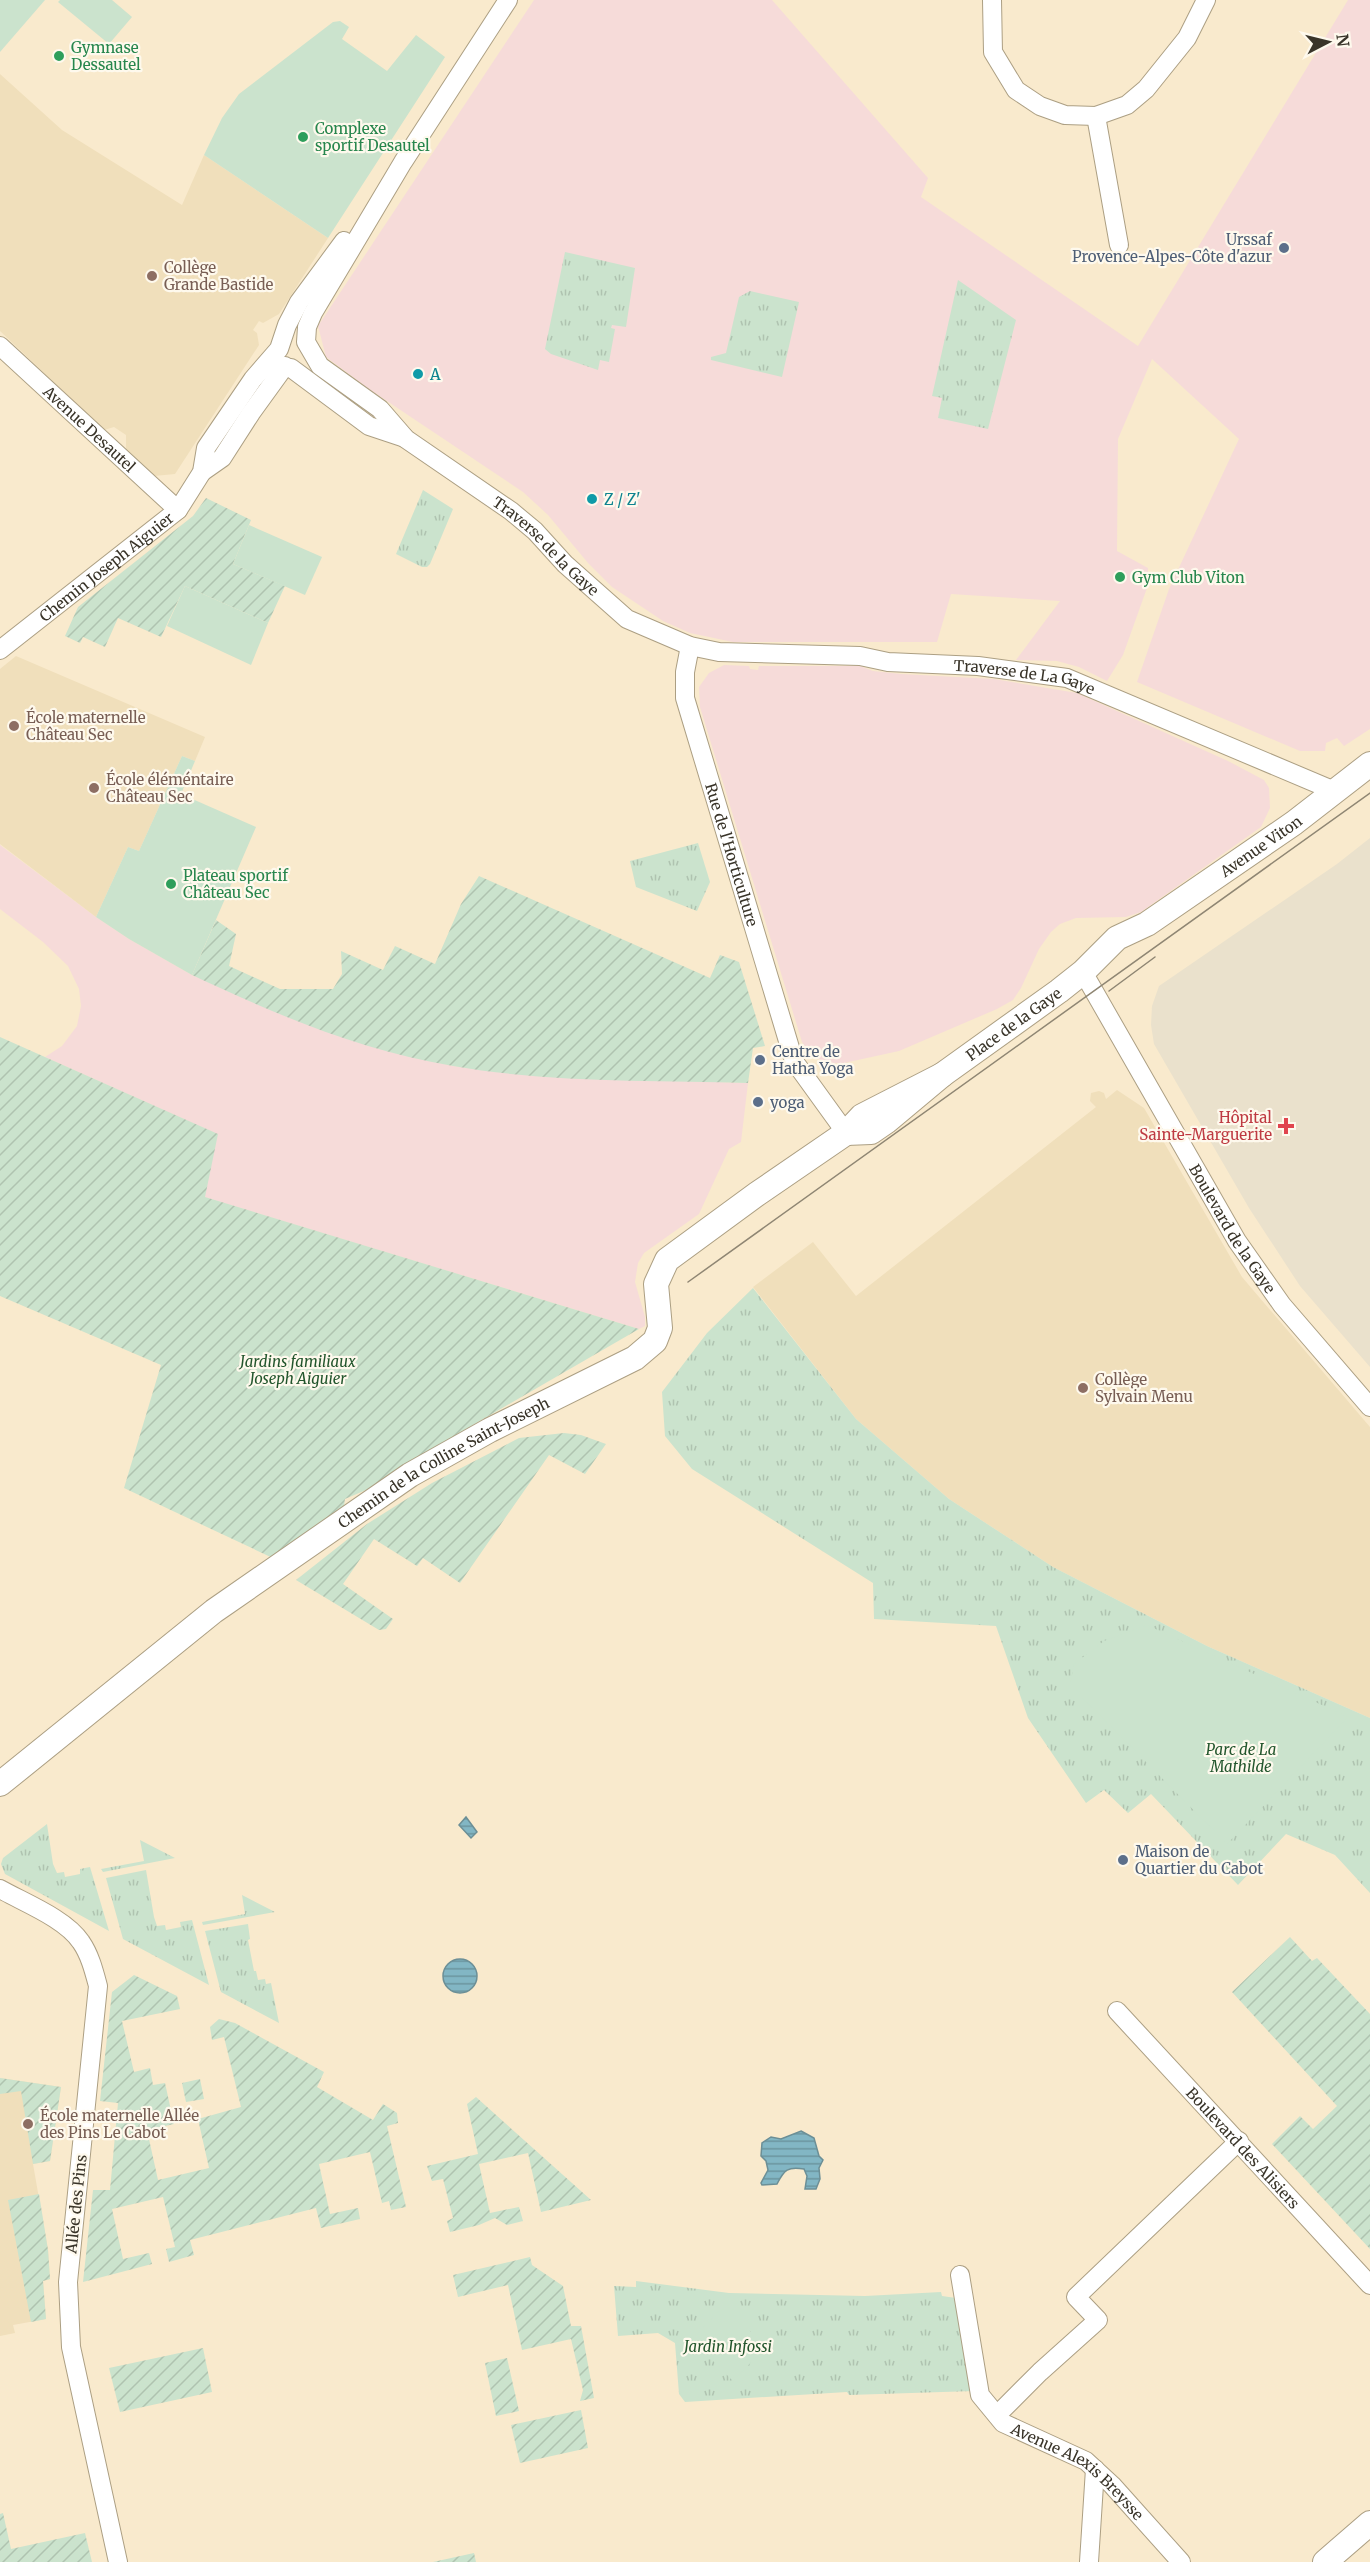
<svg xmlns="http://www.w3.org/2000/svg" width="1370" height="2562" font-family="Merriweather,serif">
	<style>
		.commercial { fill: #f6dbd9 }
		.built { fill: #f0dfbb }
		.medical { fill: #eae1cc }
		.grass { fill: url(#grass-tufts) }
		.garden { fill: url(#garden-furrows) }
		.pitch { fill: #cbe3cd }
		.water { fill: url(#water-rules); stroke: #6c8f96; stroke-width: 1.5 }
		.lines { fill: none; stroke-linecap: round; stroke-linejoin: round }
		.minor-casing { stroke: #ac9f83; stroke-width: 20 }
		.tertiary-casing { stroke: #ac9f83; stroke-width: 26 }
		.minor { stroke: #fff; stroke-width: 18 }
		.tertiary { stroke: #fff; stroke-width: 24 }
		.tram { stroke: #8f8673; stroke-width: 1.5 }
		.leisure-dot { fill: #2e9e5b; stroke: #fef9ed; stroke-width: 2 }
		.service-dot { fill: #5c6f8a; stroke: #fef9ed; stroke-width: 2 }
		.education-dot { fill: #8d6e63; stroke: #fef9ed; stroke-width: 2 }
		.culture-dot { fill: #0f9aa8; stroke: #fef9ed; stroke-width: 2 }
		.health-dot { fill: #e0444e; stroke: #fef9ed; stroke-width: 2 }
		.labels { text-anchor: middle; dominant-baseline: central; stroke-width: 4.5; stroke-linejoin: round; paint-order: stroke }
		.leisure-label { font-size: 15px; fill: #27864d; stroke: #fef9ed; text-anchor: start }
		.service-label { font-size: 15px; fill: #4e5e75; stroke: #fef9ed; text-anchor: start }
		.education-label { font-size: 15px; fill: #785e54; stroke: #fef9ed; text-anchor: start }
		.culture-label { font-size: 15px; fill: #0d838f; stroke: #fef9ed; text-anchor: start }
		.street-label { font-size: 15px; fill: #393429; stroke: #fef9ed }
		.health-label { font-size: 15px; fill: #be3a42; stroke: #fef9ed; text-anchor: end }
		.park-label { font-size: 15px; font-style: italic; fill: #22552c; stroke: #fef9ed }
	</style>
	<defs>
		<pattern id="grass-tufts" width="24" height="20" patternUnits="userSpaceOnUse" patternTransform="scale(1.5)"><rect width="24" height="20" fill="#cbe3cd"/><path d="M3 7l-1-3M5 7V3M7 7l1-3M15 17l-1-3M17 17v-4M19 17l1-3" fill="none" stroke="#afc3b0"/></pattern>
		<pattern id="garden-furrows" width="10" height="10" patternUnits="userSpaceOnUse" patternTransform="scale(1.5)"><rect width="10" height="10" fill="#cbe3cd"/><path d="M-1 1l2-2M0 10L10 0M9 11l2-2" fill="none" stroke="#afc3b0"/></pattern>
		<pattern id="water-rules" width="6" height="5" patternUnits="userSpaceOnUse" patternTransform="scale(1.5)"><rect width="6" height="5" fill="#82b6c4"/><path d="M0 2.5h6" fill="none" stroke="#6b959f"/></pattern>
	</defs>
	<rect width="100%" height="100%" fill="#f9eacd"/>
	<!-- commercial -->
	<g class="commercial">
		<path d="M534,0H772L928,178L921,197L1138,346L1348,0H1370V729L1344,746L1337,738L1326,743L1325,751H1300L1137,682L1169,589L1239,439L1152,359L1118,439L1117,551L1148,568L1147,588L1123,655L1107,681L1079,667L1057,661L1016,660L1060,601L951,594L937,642H733L690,633L663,621L612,587L588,563L548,515L523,492L369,389L326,357L318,326Z"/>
		<path d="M724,665L749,666L750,669L758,670L759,666H860L873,671L901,674L994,679L1077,693L1228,761L1264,780L1269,788L1270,808L1261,827L1141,912L1126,917L1076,918L1060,924L1051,932L1039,949L1021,988L1013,1000L997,1009L899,1051L844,1063H827L811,1055L802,1042L700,707L699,687L709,673Z"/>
		<path d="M0,845L96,917L129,939L192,975L387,1051L453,1066L534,1076L748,1083L741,1142L729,1149L699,1214L644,1253L638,1263L635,1282L645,1317V1326L639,1329L204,1197L217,1134L45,1057L62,1046L77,1026L81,1006L79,989L68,966L43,942L0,909Z"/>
	</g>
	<!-- built -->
	<g class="built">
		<path d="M0,74L62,130L182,205L204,155L328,238L279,314L263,323L259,321L253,330L257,333L259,345L175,474L154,476L126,450V435L114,427L104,430L0,331Z"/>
		<path d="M16,656L205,737L195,761L182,756L139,851L128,847L96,917L0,844V669Z"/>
		<path d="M1117,1090L1144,1108L1242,1277L1370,1427V1718L1207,1646L1053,1567L949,1499L856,1419L753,1287L813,1242L856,1296L1096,1107L1090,1101L1091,1093L1099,1091L1104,1093L1106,1099Z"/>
		<path d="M0,2078L61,2087L50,2161L33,2164L48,2250L50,2279L43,2281L46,2319L13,2325L15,2333L0,2336Z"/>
	</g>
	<!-- medical -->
	<path class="medical" d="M1370,838V1367L1300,1286L1249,1208L1154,1044L1151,1025L1152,1006L1159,986L1337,864Z"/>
	<!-- grass -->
	<g class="grass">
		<path d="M565,252L635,268L626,327L612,325L611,328L615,329L609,362L600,360L598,370L551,354L545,349Z"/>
		<path d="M958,280L1016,320L988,429L938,418L942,398L932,396Z"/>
		<path d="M750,291L799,302L782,377L711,360V357L726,353L739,297Z"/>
		<path d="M423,490L453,509L430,564L427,567H422L396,554Z"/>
		<path d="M698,843L710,882L697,911L636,887L630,861Z"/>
		<path d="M753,1288L856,1419L949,1499L1053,1567L1207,1646L1370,1718V1893L1335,1855L1286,1834L1238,1885L1151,1794L1128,1813L1104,1790L1086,1803L1028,1718L996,1626L874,1619L873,1583L692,1469L665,1436L662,1392L707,1333Z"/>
		<path d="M47,1824L53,1864L57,1873L64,1872L65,1877L80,1874V1869L90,1867L109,1931L5,1874L1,1864L3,1858Z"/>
		<path d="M140,1840L175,1858L103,1872L101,1869L144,1861Z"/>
		<path d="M146,1870L154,1917L157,1926L165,1925L166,1930L181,1927L180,1922L192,1920L209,1985L123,1939L106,1878Z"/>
		<path d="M242,1895L275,1912L203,1925L202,1922L245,1914Z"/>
		<path d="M248,1924L250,1939L248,1940L254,1971H256L258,1980L265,1979L266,1984L271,1983L279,2023L221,1992L205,1931Z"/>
		<path d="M636,2281L729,2293L865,2296L941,2292L942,2296L956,2298L974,2391L849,2395L847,2392L685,2402L679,2394L675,2343L658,2333L618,2336L614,2286L636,2287Z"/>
	</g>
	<!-- garden -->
	<g class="garden">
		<path d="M206,498L251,520L233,564L285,586L268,623L185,586L161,637L118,618L105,647L83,637L80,643L65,636L78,607L193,516Z"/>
		<path d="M479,876L710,978L720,955L739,962L765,1046L753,1048L748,1083C651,1080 550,1083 453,1066C359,1050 277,1015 192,975L216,920L236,934L229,966L280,989H333L342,974L341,951L383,970L395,946L435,964L461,904Z"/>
		<path d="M0,1037L218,1134L205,1197L639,1329L454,1436L366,1490L345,1499L344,1506L277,1560L124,1488L161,1365L0,1296Z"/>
		<path d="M564,1433L581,1435L606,1444L585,1474L549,1455L460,1583L423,1558L417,1566L374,1539L343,1584L393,1619L386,1629L379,1630L296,1580L367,1524L432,1483L519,1438Z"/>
		<path d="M1290,1937L1312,1961L1317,1958L1370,2014V2249L1272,2144L1300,2116L1313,2129L1337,2106L1232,1992Z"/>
		<path d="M134,1975L177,1996L180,2009L122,2021L134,2072L150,2068L153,2085L165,2083L174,2124L147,2130L158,2180L209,2168L198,2119L241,2107L224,2037L212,2040L210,2027L219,2019L235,2023L324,2072L317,2087L373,2120L383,2104L397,2113L398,2123L387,2126L406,2207L391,2210L389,2201L382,2203L370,2152L319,2164L330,2214L358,2208L360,2219L321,2228L316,2208L190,2240L194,2255L169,2262L166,2249L175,2247L163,2197L112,2209L123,2259L149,2253L152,2264L83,2282L93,2190H110L118,2103L100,2101L112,1992Z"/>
		<path d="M0,2078L61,2087L50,2161L33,2164L21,2091L0,2094Z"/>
		<path d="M200,2079L204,2099L186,2102L182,2083Z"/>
		<path d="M476,2097L591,2200L541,2212L528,2153L479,2164L490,2213L519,2207L523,2221L507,2225L495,2218L479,2225L450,2232L447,2221L453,2218L443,2179L432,2181L427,2166L478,2154L467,2104Z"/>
		<path d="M39,2194L48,2250L50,2279L43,2281L46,2319L31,2322L8,2200Z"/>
		<path d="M530,2257L532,2265L563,2286L571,2326H581L594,2398L580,2401L583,2390L571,2339L522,2350L508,2285L458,2297L453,2275Z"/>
		<path d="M203,2348L212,2392L120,2412L109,2368Z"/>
		<path d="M507,2358L519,2411L496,2416L485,2363Z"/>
		<path d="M581,2410L588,2448L520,2463L511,2425Z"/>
		<path d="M3,2513L11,2549L85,2533L92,2562H0V2514Z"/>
		<path d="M474,2553L476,2562H433Z"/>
	</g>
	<!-- pitch -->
	<g class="pitch">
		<path d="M0,0H45L0,52Z"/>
		<path d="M60,0H112L132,17L109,44L58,2Z"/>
		<path d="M340,21L349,27L342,39L387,71L416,35L445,57L328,238L204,155L222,118L239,94L333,22Z"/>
		<path d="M249,525L322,557L305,595L233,564Z"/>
		<path d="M185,586L268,623L251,665L167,626Z"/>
		<path d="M182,756L195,761L181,794L256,827L192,975L129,939L96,917L128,847L139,851Z"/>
		<path d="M1147,1625L1348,1717L1227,1844L1070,1685L1074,1664L1104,1641Z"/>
		<path d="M725,2306L766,2347L733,2381L691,2339Z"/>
	</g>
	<!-- water -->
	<g class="water">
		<path d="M466,1817L477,1832L471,1838L459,1825Z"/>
		<circle cx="460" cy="1976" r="17"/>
		<path d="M801,2131L814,2138L819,2156L823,2160L819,2168L820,2179L816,2189H805L807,2176L804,2169C788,2166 784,2170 777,2184L762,2185L761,2183L768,2170L766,2161L761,2156L762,2143L771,2137L781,2139Z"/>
	</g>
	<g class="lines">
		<defs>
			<g id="minor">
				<path id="s1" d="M508,0L403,162L313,313L307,327L306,342L320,366L380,409L406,439L511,511L535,531L565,564L627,619L690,646L719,652L860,656L888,662L978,666L1067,678L1337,792"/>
				<path d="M992,0L993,52L1016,90L1040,106L1065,115L1096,116L1127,105L1146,89L1187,38L1206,0"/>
				<path d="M1096,116L1119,245"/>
				<path id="s2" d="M0,346L178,510"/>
				<path d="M291,368L369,426L405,438"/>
				<path d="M202,472L222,458L251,413L285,366"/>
				<path id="s3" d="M690,646L685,672V698L794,1061L846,1133"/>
				<path id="s4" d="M0,650L178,510L202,472L206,448L253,379L279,349L287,325L299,302L344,241"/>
				<path id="s5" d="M1083,972L1237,1241L1282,1305L1370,1407"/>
				<path d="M0,1889C25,1903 66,1919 81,1942C90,1955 94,1971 98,1986L68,2282L71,2347L118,2562"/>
				<path id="s6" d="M1117,2011L1370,2285"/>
				<path id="s7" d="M960,2275L980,2395L1003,2423L1086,2461L1112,2485L1181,2562"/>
				<path d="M997,2415L1040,2372L1098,2320L1076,2297L1239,2141"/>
				<path d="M1089,2562L1095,2469"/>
			</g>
			<g id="tertiary">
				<path id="s8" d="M846,1133L871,1132L887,1121L942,1075L1059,991L1083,972L1117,938L1147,924L1294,823L1370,764"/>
				<path id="s9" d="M0,1784L214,1611L410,1475L490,1430L635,1358L655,1341L660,1328L656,1284L667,1260L757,1194L846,1133L862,1116L942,1075"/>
				<path d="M1325,2562L1370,2523"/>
			</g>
		</defs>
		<!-- minor casing -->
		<use href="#minor" class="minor-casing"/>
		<!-- tertiary casing -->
		<use href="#tertiary" class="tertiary-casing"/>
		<!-- minor -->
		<use href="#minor" class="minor"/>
		<!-- tertiary -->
		<use href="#tertiary" class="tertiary"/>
		<!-- tram -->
		<g class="tram">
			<path d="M1109,991L1155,957"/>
			<path d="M688,1282L1370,793"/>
		</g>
	</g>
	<!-- markers -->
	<g class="leisure-dot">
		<circle cx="59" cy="56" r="6"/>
		<circle cx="303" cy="137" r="6"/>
		<circle cx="1120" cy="577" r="6"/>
		<circle cx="171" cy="884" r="6"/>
	</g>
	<g class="service-dot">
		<circle cx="1284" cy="248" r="6"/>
		<circle cx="760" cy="1060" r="6"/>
		<circle cx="758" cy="1102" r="6"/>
		<circle cx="1123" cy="1860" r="6"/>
	</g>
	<g class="education-dot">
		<circle cx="152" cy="276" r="6"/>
		<circle cx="14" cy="726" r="6"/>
		<circle cx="94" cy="788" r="6"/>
		<circle cx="1083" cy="1388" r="6"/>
		<circle cx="28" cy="2124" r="6"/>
	</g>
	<g class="culture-dot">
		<circle cx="418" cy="374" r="6"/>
		<circle cx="592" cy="499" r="6"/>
	</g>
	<path class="health-dot" d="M1283 1117h6v6h6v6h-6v6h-6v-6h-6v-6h6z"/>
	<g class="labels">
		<!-- leisure labels -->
		<g class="leisure-label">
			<text x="71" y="47">Gymnase<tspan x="71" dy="17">Dessautel</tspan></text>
			<text x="315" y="128">Complexe<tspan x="315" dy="17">sportif Desautel</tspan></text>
			<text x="1132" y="577">Gym Club Viton</text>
			<text x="183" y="875">Plateau sportif<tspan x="183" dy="17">Château Sec</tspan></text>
		</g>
		<!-- service labels -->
		<g class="service-label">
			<text x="1272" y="239" text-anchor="end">Urssaf<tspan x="1272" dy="17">Provence-Alpes-Côte d'azur</tspan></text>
			<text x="772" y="1051">Centre de<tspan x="772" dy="17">Hatha Yoga</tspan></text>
			<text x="770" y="1102">yoga</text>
			<text x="1135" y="1851">Maison de<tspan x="1135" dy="17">Quartier du Cabot</tspan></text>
		</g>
		<!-- education labels -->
		<g class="education-label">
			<text x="164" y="267">Collège<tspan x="164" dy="17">Grande Bastide</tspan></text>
			<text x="26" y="717">École maternelle<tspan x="26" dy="17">Château Sec</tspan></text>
			<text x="106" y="779">École éléméntaire<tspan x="106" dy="17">Château Sec</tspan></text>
			<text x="1095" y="1379">Collège<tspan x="1095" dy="17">Sylvain Menu</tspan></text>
			<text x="40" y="2115">École maternelle Allée<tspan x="40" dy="17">des Pins Le Cabot</tspan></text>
		</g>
		<!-- culture labels -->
		<g class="culture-label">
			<text x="430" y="374">A</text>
			<text x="604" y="499">Z / Z'</text>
		</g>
		<!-- street labels -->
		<g class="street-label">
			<text stroke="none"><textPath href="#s2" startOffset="122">Avenue Desautel</textPath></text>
			<text stroke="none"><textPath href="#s1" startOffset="717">Traverse de la Gaye</textPath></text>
			<text stroke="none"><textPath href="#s4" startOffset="135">Chemin Joseph Aiguier</textPath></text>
			<text stroke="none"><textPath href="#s1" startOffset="1232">Traverse de La Gaye</textPath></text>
			<text stroke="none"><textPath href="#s8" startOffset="510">Avenue Viton</textPath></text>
			<text stroke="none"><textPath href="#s3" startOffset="216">Rue de l'Horticulture</textPath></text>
			<text stroke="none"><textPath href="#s8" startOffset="204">Place de la Gaye</textPath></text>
			<text stroke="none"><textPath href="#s5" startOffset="297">Boulevard de la Gaye</textPath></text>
			<text stroke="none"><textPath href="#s9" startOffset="549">Chemin de la Colline Saint-Joseph</textPath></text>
			<text stroke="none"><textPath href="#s6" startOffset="186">Boulevard des Alisiers</textPath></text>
			<text transform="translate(76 2204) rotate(-84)">Allée des Pins</text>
			<text stroke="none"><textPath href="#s7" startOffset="248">Avenue Alexis Breysse</textPath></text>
		</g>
		<!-- health labels -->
		<g class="health-label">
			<text x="1272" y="1117">Hôpital<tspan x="1272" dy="17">Sainte-Marguerite</tspan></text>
		</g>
		<!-- park labels -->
		<g class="park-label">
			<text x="298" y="1361">Jardins familiaux<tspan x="298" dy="17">Joseph Aiguier</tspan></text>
			<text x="1241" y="1749">Parc de La<tspan x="1241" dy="17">Mathilde</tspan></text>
			<text x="728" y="2346">Jardin Infossi</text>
		</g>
	</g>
	<!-- north arrow -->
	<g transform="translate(1328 42) rotate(83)" stroke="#fef9ed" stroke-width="4.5" paint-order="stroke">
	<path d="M0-4.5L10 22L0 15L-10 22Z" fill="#393429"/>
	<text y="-9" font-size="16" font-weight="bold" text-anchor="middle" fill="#393429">N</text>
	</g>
</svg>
